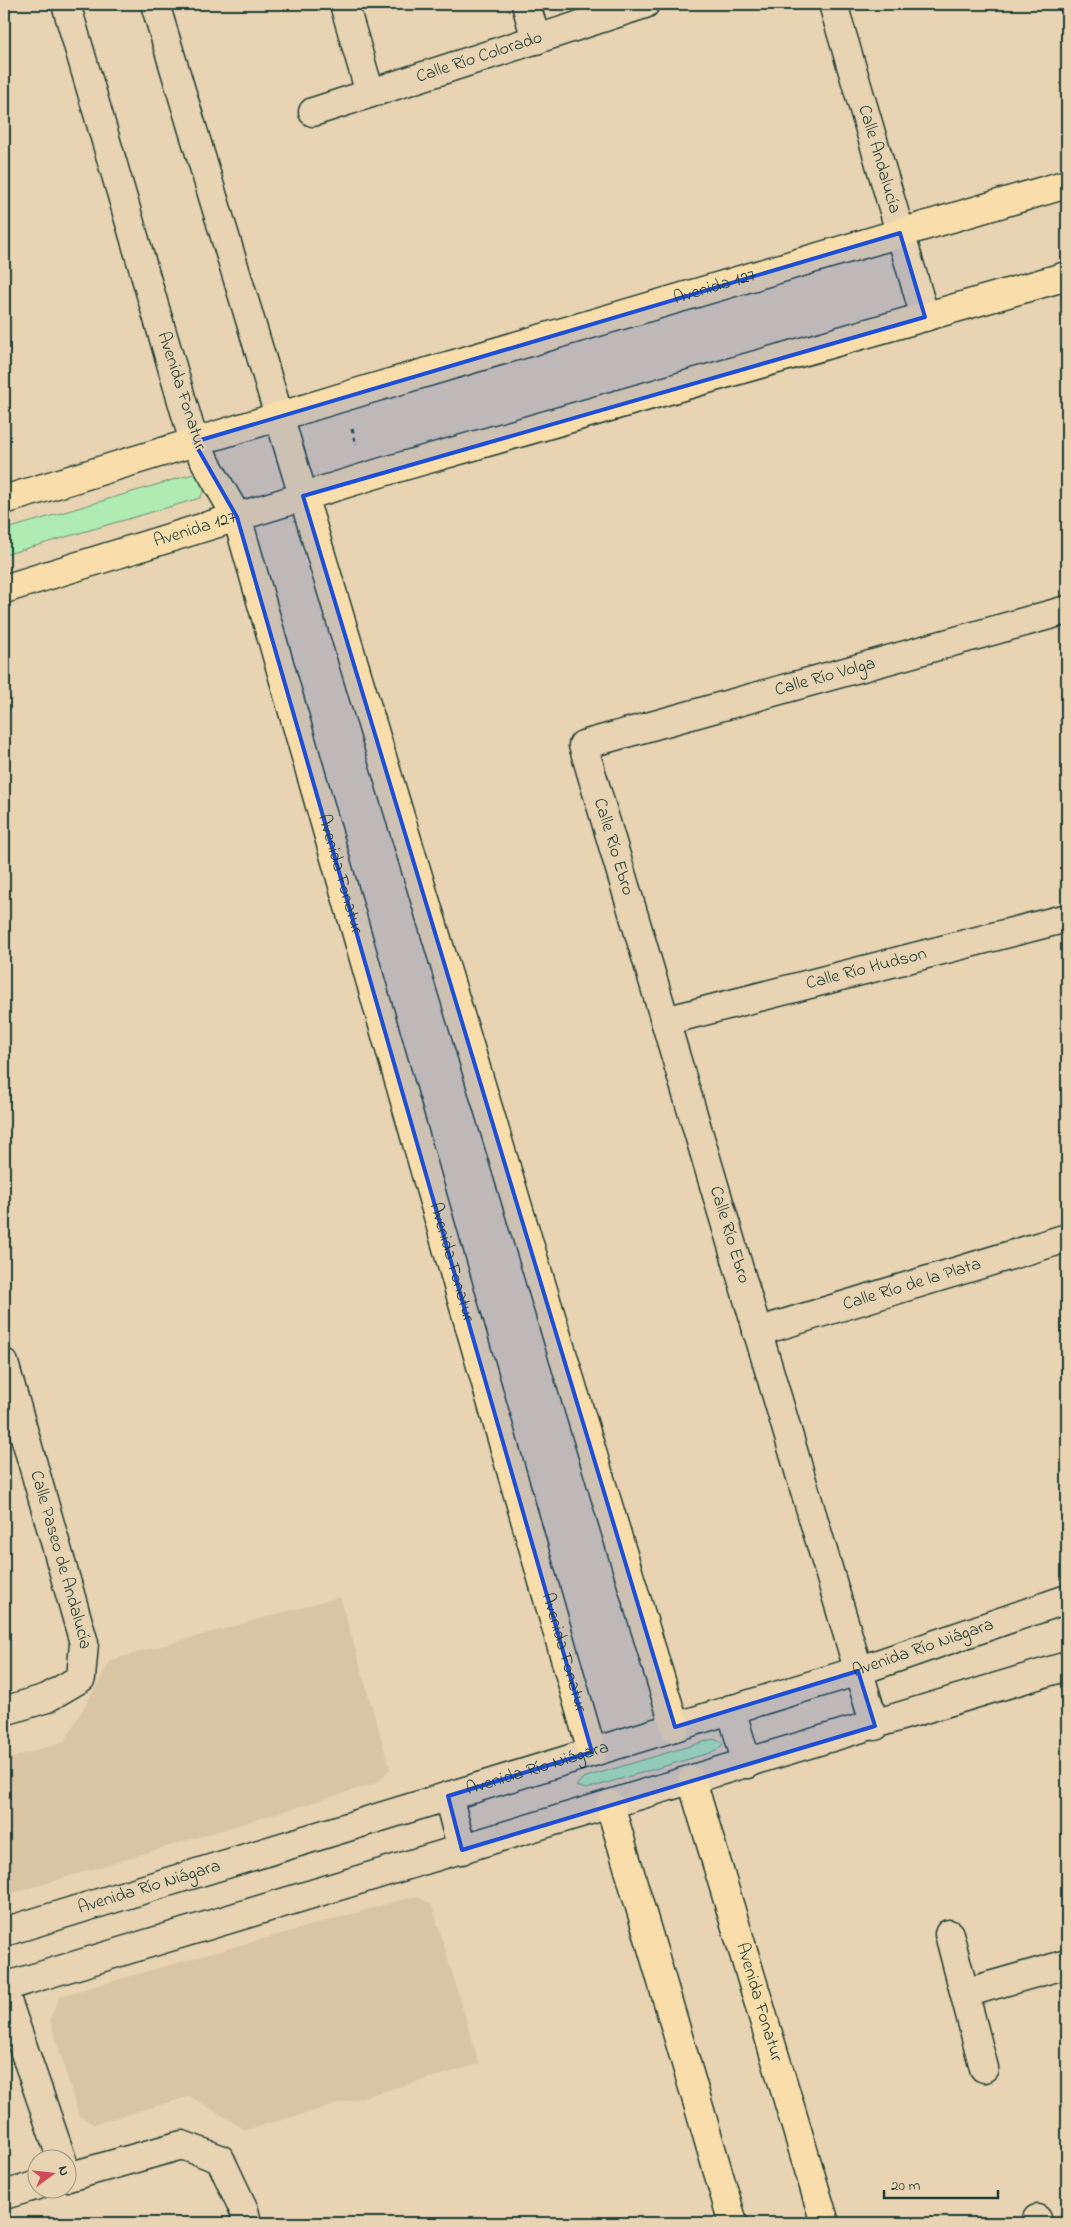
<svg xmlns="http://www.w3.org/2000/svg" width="1071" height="2227" font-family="'Indie Flower',sans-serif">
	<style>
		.built { fill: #d9c4a3 }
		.green { fill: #b0ecb2; stroke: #689473 }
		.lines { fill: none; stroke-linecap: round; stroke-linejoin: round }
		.minor-casing { stroke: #1f3d34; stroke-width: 31 }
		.major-casing { stroke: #1f3d34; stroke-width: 31 }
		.path { stroke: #1f3d34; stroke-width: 3; stroke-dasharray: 4 4; stroke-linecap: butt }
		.minor { stroke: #e8d3b2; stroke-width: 28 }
		.major { stroke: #f9deab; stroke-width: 28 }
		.marked { fill: #1d4ed8; fill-opacity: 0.2; stroke: #1d4ed8; stroke-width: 4; stroke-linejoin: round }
		.labels { text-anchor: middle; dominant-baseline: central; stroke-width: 4; stroke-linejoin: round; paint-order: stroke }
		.street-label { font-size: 18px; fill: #1f3d34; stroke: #e8d3b2 }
	</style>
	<rect width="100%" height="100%" fill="#e8d3b2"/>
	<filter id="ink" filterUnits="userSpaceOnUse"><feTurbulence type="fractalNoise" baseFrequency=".02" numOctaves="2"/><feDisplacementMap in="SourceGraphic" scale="10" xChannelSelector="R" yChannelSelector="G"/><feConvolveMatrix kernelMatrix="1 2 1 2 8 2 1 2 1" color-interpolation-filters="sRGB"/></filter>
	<g filter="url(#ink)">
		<!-- built -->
		<g class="built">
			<path d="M340,1597L390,1769L377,1783L4,1896V1760L64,1742L111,1660Z"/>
			<path d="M416,1896L432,1905L479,2064L246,2130L190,2096L94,2124L79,2116L50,2019L60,1996Z"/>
		</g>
		<!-- green -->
		<g class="green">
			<path d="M193,474L209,482L200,498L4,555V530Z"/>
			<path d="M713,1739L724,1743L716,1751L586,1789L576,1786L583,1778Z"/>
		</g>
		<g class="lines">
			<defs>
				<g id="minor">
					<path d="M66,4L194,442"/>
					<path d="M155,4L279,416"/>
					<path d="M344,4L370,93"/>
					<path d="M526,4L536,40"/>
					<path id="s1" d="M833,4L925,317"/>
					<path id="s2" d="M313,112L645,4"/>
					<path id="s3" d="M665,1021L1067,918"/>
					<path id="s4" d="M757,1332L1067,1238"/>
					<path id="s5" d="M4,1363L84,1643L81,1678L47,1698L4,1711"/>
					<path d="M731,1709L747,1764"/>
					<path id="s6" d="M875,1726L583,745L1067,610"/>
					<path d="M448,1796L462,1850"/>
					<path id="s7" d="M4,1932L858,1671L1067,1599"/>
					<path d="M949,1934L984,2068"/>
					<path d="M4,1987L1067,1666"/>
					<path d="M4,1992L62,2160"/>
					<path d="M965,1993L1067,1964"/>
					<path d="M68,2177L182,2145L220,2159L244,2210L247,2223"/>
					<path d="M4,2195L38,2185"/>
					<path d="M1037,2219L1038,2223"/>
				</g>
				<g id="major">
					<path d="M279,416L675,1727"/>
					<path id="s8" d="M194,442L237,517L592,1752"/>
					<path id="s9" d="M4,500L363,391L1067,184"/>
					<path id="s10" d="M4,589L386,471L1067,276"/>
					<path id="s11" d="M692,1781L825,2223"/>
					<path d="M610,1805L733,2223"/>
				</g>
			</defs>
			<!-- minor casing -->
			<use href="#minor" class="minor-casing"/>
			<!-- major casing -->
			<use href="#major" class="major-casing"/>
			<!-- path -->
			<path class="path" d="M352,429L356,445"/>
			<!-- minor -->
			<use href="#minor" class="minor"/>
			<!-- major -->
			<use href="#major" class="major"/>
		</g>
	</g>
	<!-- marked area -->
	<path class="marked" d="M900,233L925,317L303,496L675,1727L858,1671L875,1726L462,1850L448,1796L592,1752L237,517L194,442Z"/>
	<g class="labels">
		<!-- street labels -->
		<g class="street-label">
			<text stroke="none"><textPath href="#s2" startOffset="175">Calle Río Colorado</textPath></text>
			<text stroke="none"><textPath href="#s1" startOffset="162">Calle Andalucía</textPath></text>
			<text stroke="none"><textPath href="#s9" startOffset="742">Avenida 127</textPath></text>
			<text transform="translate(181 391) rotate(72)">Avenida Fonatur</text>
			<text stroke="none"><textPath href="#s10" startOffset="200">Avenida 127</textPath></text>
			<text stroke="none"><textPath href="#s6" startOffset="1275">Calle Río Volga</textPath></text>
			<text transform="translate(613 847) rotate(73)">Calle Río Ebro</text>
			<text stroke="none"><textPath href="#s8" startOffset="458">Avenida Fonatur</textPath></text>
			<text stroke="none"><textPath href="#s3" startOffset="208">Calle Río Hudson</textPath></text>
			<text transform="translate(729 1235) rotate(73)">Calle Río Ebro</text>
			<text stroke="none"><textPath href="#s8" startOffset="862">Avenida Fonatur</textPath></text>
			<text stroke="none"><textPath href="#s4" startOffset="162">Calle Río de la Plata</textPath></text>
			<text stroke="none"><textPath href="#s5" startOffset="205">Calle Paseo de Andalucía</textPath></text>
			<text stroke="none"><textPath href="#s7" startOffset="962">Avenida Río Niágara</textPath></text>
			<text stroke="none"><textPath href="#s8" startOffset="1268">Avenida Fonatur</textPath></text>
			<text stroke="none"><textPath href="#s7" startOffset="558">Avenida Río Niágara</textPath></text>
			<text stroke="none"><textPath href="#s7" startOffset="152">Avenida Río Niágara</textPath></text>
			<text stroke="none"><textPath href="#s11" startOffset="231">Avenida Fonatur</textPath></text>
		</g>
	</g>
	<!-- margin -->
	<rect width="1071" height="2227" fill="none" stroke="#e8d3b2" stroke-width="20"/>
	<rect x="10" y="10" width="1051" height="2207" fill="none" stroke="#1f3d34" stroke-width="2" filter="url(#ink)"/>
	<!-- north arrow -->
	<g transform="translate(52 2174) rotate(75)"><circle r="24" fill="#e8d3b2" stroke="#989780"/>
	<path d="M0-4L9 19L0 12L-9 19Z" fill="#d1495b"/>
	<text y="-8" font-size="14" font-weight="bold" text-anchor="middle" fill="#1f3d34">N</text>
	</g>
	<!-- scale -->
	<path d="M884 2190v8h114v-8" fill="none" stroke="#1f3d34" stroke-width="2.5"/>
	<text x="891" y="2190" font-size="15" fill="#1f3d34" stroke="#e8d3b2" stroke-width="4" paint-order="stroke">20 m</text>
</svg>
